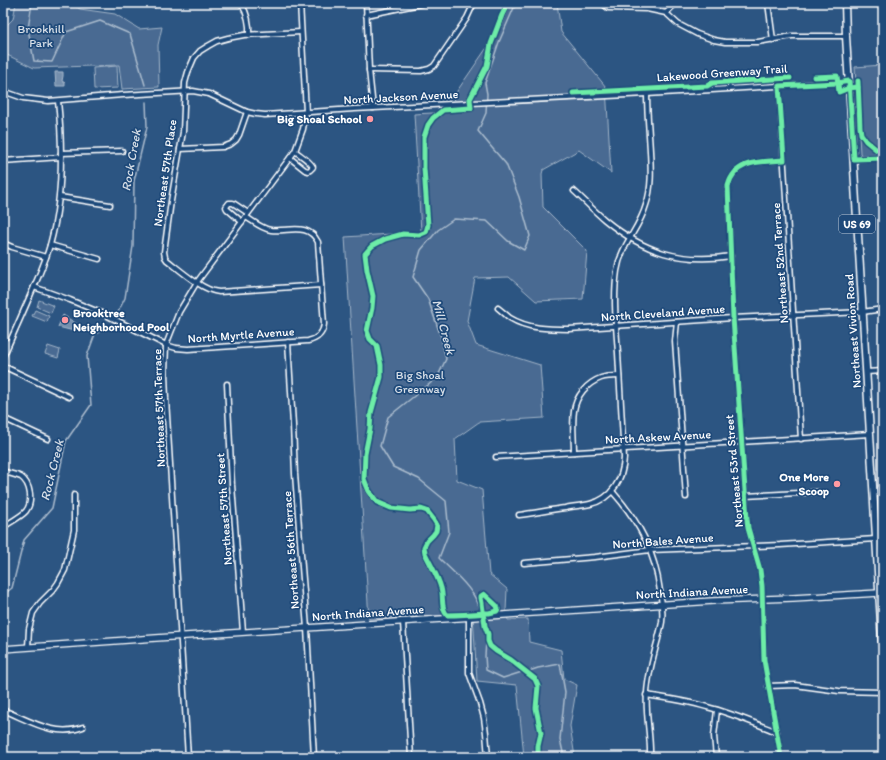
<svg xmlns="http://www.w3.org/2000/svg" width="886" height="760" font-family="Itim,sans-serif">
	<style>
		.green { fill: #486b92; stroke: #a4b5c8 }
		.water { fill: #748fad; stroke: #acbcce }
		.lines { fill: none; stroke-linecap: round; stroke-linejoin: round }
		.stream { stroke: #acbcce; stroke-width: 1.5 }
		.street-casing { stroke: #fff; stroke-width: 7 }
		.secondary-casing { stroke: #fff; stroke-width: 8 }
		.primary-casing { stroke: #fff; stroke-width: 9 }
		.street { stroke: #1f4a7a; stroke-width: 4 }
		.secondary { stroke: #1f4a7a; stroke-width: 5.5 }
		.primary { stroke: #1f4a7a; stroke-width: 6 }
		.cycleway-casing { stroke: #1f4a7a; stroke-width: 8 }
		.cycleway { stroke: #6deda7; stroke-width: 5 }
		.poi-dot { fill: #ff9aa2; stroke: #1f4a7a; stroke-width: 1.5 }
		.labels { text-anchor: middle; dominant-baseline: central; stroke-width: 3.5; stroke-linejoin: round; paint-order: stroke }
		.shield { fill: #1f4a7a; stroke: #bcc9d7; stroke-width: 1 }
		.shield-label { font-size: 11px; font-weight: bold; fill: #fff }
		.park-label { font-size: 12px; fill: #dae1e9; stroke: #1f4a7a }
		.street-label { font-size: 12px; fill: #fff; stroke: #1f4a7a }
		.poi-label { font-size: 12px; font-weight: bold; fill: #fff; stroke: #1f4a7a; text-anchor: end }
		.water-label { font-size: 13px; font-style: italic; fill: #d5dde6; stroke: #1f4a7a }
	</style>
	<rect width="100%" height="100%" fill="#2c5582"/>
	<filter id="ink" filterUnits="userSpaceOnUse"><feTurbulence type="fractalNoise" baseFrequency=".025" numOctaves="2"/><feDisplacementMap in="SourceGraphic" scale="8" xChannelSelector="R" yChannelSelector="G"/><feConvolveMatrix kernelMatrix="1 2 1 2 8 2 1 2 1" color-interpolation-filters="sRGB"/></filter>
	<g filter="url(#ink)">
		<!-- green -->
		<g class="green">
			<path d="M16,3H70L80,9L115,14L139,29L162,27L158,45L159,87L122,89L119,65L34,68L3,53V29L13,19Z"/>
			<path d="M508,3H557L561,32L606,87L611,173L579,150L543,170L542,174L543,207L587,251L583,299L536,301L509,277L475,278L467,321L476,345L540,365L544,418L479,422L455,439L457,480L482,490L489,574L507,589L506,611L508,620L528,619L529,642L561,650L564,679L577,685L570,726L575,757H524L517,685L477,681L473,614L369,619L345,237L421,232L414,114L450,112L455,94L497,33L508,6Z"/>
			<path d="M883,65V155H861L860,153L855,67Z"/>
			<path d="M117,66L118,88L94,89L93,68Z"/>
			<path d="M39,300L54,306L51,313L37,307Z"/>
			<path d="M35,310L49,316L47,322L32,316Z"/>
			<path d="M48,346L60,350L58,358L45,354Z"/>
		</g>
		<!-- water -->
		<g class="water">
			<path d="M55,72H63V76L62,81L65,83V86H56Z"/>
			<path d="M63,315L77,324L74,331L58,327Z"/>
		</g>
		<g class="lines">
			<!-- stream -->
			<g class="stream">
				<path d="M32,3L28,29L34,61L52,62L66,32L100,21L130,34L145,85"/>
				<path d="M117,314L125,298L133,246L134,181L147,127L146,102"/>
				<path d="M3,595L12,588L24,540L52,508L66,441L91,405L87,356L95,334L110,326"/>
				<path d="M481,614C478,592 454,573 439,558L449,532L446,501L419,479L393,467L380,446L388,417L437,378L446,359L441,337L428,299L413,277L421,250L438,230L454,219L487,221L508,241L524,250L530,236L519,197L506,164L493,149L478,131L486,113L487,94L485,83L499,42L516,3"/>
				<path d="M482,618L486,641L485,656L486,670L503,678L522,672"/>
				<path d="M529,671L538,668L560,664L565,692L560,739L564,757"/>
			</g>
			<defs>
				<g id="street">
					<path d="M149,3L153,5L157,3"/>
					<path d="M241,3C247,13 250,24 249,35"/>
					<path d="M366,3L369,70L373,108"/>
					<path d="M602,3L608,8L647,9L666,13L678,24L697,34L714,40L725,42H758L792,36H846"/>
					<path d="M768,3L773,40"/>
					<path d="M666,13L676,3"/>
					<path d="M366,15L425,3"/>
					<path d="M301,32L244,35L228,38L217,41L208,46L200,51L194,58L188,72L185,83L183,132L171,201L164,252L165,257L167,260C180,270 203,291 219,292L321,285"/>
					<path d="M369,70L421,71L429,69L434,66L467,18L474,3"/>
					<path d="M779,86L801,439"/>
					<path d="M3,91L23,98L48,101L123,95L193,91L209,94L247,112L256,114L265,115L354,109L647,94L809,84L838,83L849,81"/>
					<path d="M180,149L223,147L231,144L236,140L239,135L247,112"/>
					<path d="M61,153L122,151"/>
					<path d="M290,158L305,170L308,171L310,170L313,167C309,160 301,156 295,151"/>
					<path d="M854,159L883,158"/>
					<path d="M3,161L61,157"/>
					<path d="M574,191C584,200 594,211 605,220C644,252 681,264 731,256"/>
					<path d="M60,197L110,205"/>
					<path d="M242,222L227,209L226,207L229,203H233L248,213"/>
					<path d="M3,243L12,247L46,257"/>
					<path d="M50,245L99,259"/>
					<path d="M34,287L70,300L106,315L166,345L176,348L188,349L308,341C317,339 323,334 324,324L318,242C308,222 289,232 271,230C262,229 254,222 246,217"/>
					<path d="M498,308C502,311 506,315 510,318C528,329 549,329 569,329L733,318L862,312L883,309"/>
					<path d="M677,322L675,341L686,497"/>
					<path d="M3,341L9,343"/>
					<path d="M288,342L293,425L295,474L302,567L307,628L314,757"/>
					<path d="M3,357C12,337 21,317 30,296C37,280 45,263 50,245C63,198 63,149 58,101"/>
					<path d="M3,366L69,397"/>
					<path d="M866,372L883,371"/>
					<path d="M227,384L232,485L243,632"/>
					<path d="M3,418L48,439"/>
					<path d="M574,452C574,439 572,424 574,411C576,396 587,383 601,378C607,376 613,376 619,376"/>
					<path d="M496,457L870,434"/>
					<path d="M3,471C9,474 15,474 21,477C31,484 33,502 26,511C22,516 9,523 3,527"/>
					<path d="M612,491C639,521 655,552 660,591C662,601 663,612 662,622C661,628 659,634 658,639C653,657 648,675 647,693C645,714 651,736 650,757"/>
					<path d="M745,496L817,492"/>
					<path d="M519,515C534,513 550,510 565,508C573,506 582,506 590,504C612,499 623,479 624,458C622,423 620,388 618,353C616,325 613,298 617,271C621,244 639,230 646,205C652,188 651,169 650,151C649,132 647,113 647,94"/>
					<path d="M524,563L595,557L650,550L780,545L876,539"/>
					<path d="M469,617V673L480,703L484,718L486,733L488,757"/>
					<path d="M403,622L411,757"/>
					<path d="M28,647L29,629L33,613L40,603L53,590L58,583L65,570L74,530V495"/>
					<path d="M768,686L795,685L839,691L883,692"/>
					<path d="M646,695C667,698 687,701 707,707C731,713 754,723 777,732"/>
					<path d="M3,710C29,720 55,738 83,727"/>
					<path d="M188,757L166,399L165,373L166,345L179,312L197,282L295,151L303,129L306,112L300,3"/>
					<path d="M716,757L714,736L717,710"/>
					<path d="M781,757L764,660L762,586L760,570L748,528L747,519L733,318L728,186C735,159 761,162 784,160"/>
				</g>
				<path id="secondary" d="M3,649L156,638L713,601L793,598L879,593"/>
				<path id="primary" d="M845,3L846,36L870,434L883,658"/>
			</defs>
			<!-- street casing -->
			<use href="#street" class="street-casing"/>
			<!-- secondary casing -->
			<use href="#secondary" class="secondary-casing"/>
			<!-- primary casing -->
			<use href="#primary" class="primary-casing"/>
			<!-- street -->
			<use href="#street" class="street"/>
			<!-- secondary -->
			<use href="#secondary" class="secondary"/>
			<!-- primary -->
			<use href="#primary" class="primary"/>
			<defs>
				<g id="cycleway">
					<path d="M508,3L502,15L491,44L487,66L470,99L471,108L443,110L433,118L428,125L424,137V168L428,225L426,232L419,235L403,234L385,239L372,246L365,254L367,270L373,296L372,308L367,331L370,339L377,346L381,365V377L371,413L370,429L365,454L364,479L366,484L369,491L377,502L391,508L410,510L421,509L427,511L434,520L437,525L436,531L433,535L427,541L424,547L425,553C430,564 438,576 441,588C444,597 440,607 447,615C460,615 474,614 487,613H489L497,611L498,609L497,606L484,594L481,596V598L482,603L485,626L488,634V641L490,646L496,651L511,660L535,679L538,686L536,708L541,733L538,746V753L540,757"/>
					<path d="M814,77L837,76L839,92L849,88L858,87"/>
					<path d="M858,81L860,127L861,134L866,141L877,150H883"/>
					<path d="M573,93L707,86L712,83L790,78"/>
					<path d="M781,757L764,660L762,586L760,570L748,528L747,519L733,318L728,186C735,159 761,162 784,160L779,86L838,83L849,81L854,159L883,158"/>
				</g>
			</defs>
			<!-- cycleway casing -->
			<use href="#cycleway" class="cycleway-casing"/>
			<!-- cycleway -->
			<use href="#cycleway" class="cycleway"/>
		</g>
	</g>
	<!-- markers -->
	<g class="poi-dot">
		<circle cx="370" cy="119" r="4"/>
		<circle cx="65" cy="320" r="4"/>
		<circle cx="837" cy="484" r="4"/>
	</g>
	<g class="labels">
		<!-- shield labels -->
		<rect class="shield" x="839" y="215" width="36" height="18" rx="3"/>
		<g class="shield-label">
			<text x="857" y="224">US 69</text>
		</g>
		<!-- park labels -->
		<g class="park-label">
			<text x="41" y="29">Brookhill<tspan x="41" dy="14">Park</tspan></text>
			<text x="420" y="375">Big Shoal<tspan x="420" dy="14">Greenway</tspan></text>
		</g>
		<!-- street labels -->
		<g class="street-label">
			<text transform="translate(722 73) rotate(-4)">Lakewood Greenway Trail</text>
			<text transform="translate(401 97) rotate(-3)">North Jackson Avenue</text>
			<text transform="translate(165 173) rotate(-82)">Northeast 57th Place</text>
			<text transform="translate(780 263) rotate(-94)">Northeast 52nd Terrace</text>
			<text transform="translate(663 313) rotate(-4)">North Cleveland Avenue</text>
			<text transform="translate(853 331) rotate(-94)">Northeast Vivion Road</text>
			<text transform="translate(241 335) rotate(-4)">North Myrtle Avenue</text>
			<text transform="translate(159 408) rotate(-92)">Northeast 57th Terrace</text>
			<text transform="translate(658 437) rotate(-3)">North Askew Avenue</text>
			<text transform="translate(734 471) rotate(-95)">Northeast 53rd Street</text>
			<text transform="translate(224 509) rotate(-94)">Northeast 57th Street</text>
			<text transform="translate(663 541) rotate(-4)">North Bales Avenue</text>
			<text transform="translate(291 550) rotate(-94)">Northeast 56th Terrace</text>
			<text transform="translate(692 592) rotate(-3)">North Indiana Avenue</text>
			<text transform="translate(368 613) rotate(-4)">North Indiana Avenue</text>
		</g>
		<!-- poi labels -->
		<g class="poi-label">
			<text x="362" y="119">Big Shoal School</text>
			<text x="73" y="313" text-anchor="start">Brooktree<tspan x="73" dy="14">Neighborhood Pool</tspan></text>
			<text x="829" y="477">One More<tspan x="829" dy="14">Scoop</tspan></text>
		</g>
		<!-- water labels -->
		<g class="water-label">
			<text transform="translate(131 160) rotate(-80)">Rock Creek</text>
			<text transform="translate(444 327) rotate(75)">Mill Creek</text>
			<text transform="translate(52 470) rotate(-76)">Rock Creek</text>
		</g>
	</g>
	<!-- margin -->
	<rect width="886" height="760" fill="none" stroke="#1f4a7a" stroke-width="16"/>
	<rect x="8" y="8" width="870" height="744" fill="none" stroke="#fff" stroke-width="1.5" filter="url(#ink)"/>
</svg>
